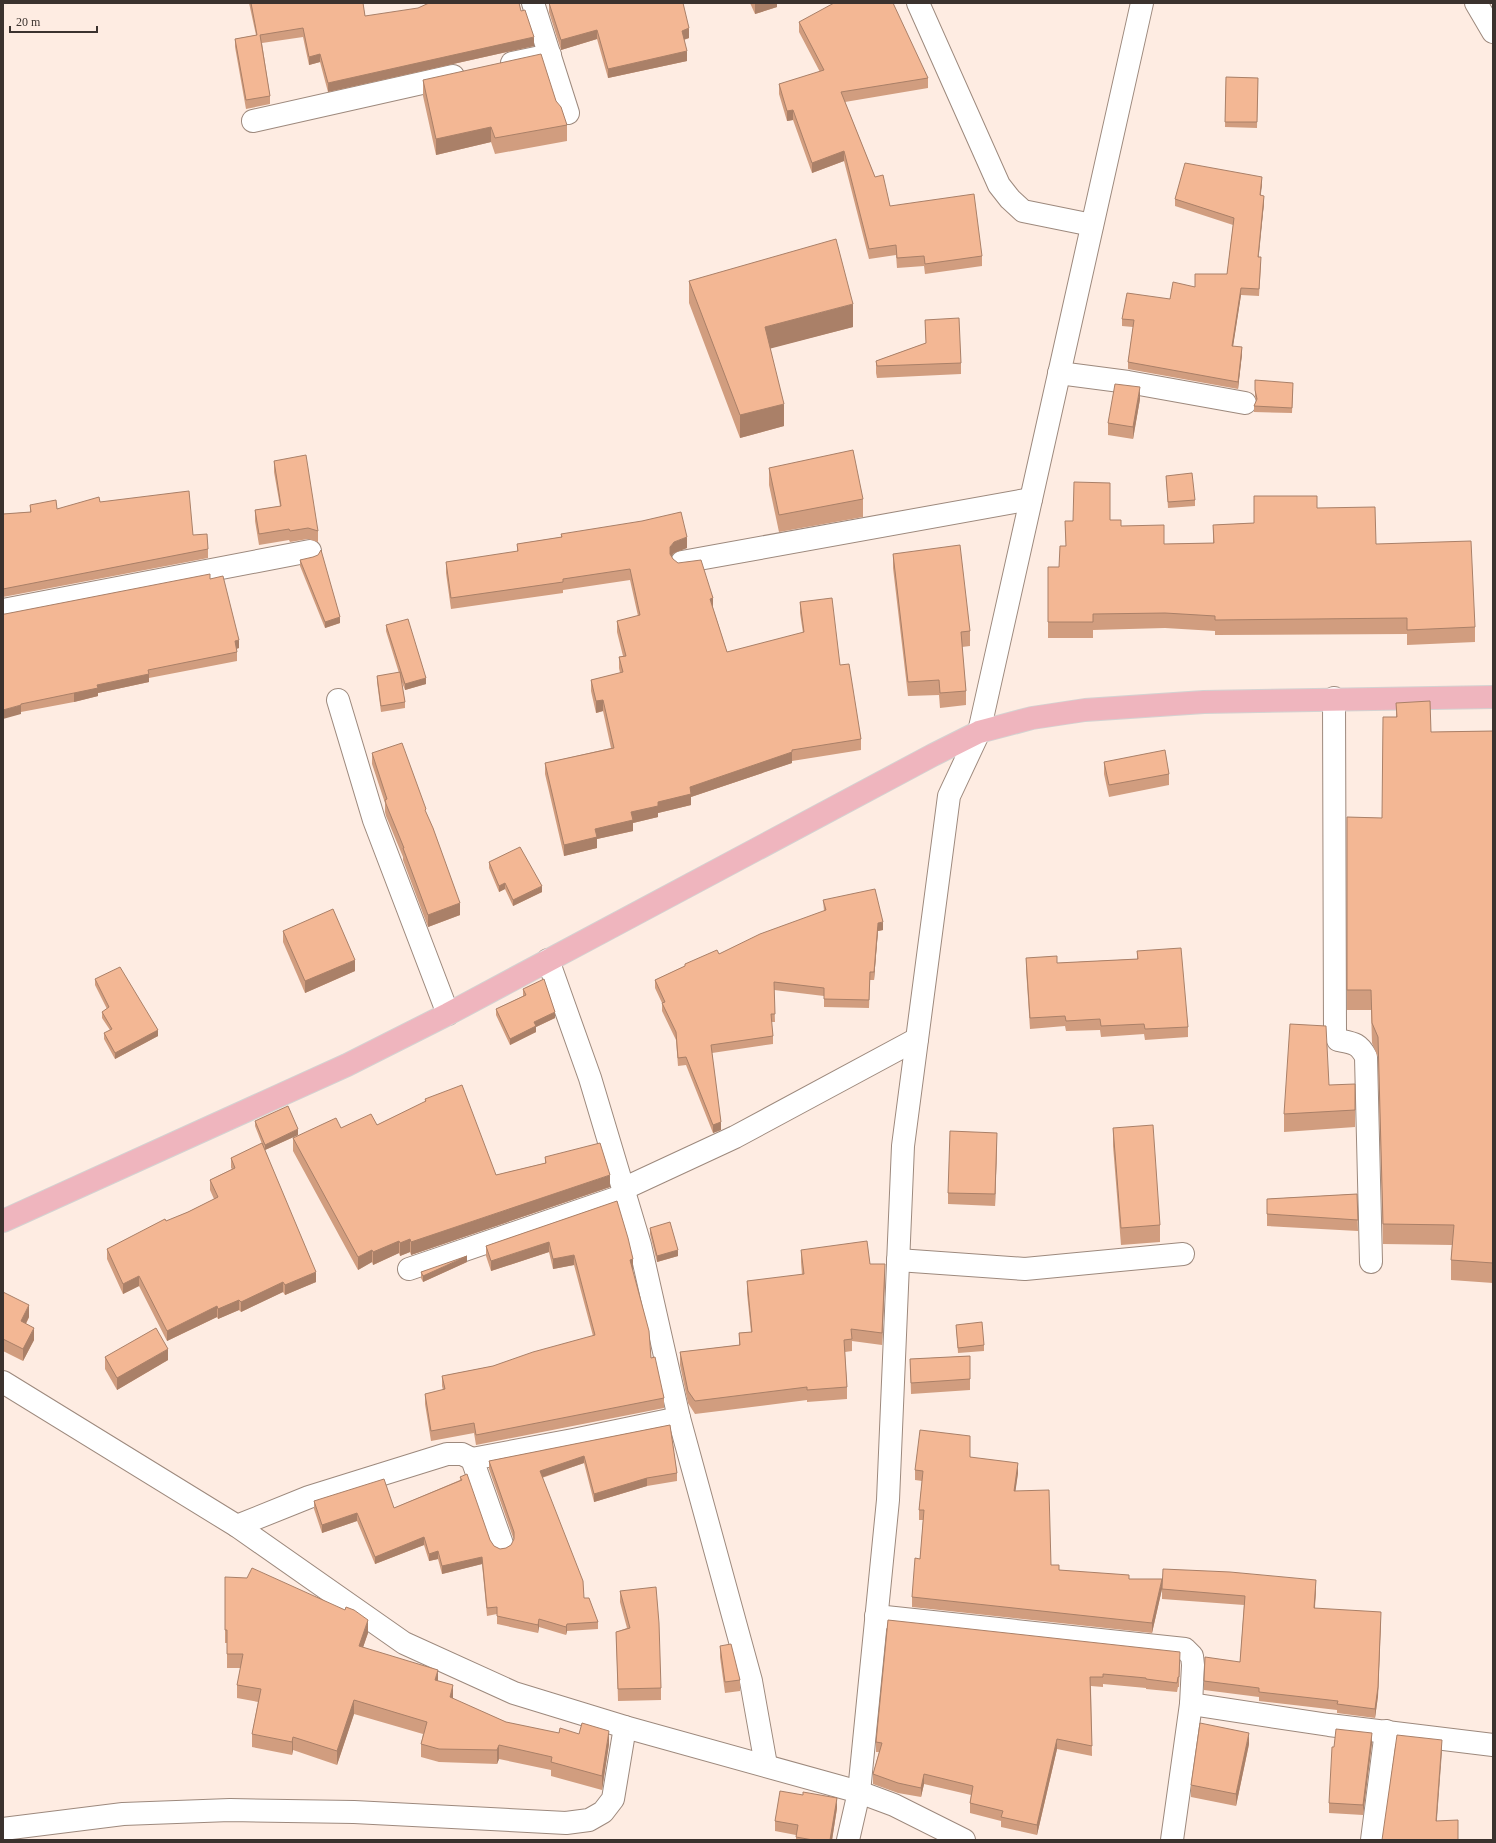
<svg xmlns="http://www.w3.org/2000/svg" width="1496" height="1843" font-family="Georgia,serif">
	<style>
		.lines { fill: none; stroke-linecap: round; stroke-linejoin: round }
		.minor-casing { stroke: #9d897d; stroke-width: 24 }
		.major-casing { stroke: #d4d2d1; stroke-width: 24 }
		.minor { stroke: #fff; stroke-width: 22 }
		.major { stroke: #efb5be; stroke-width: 22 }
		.wall { fill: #d19d7f }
		.shaded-wall { fill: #aa8068 }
		.building { fill: #f3b794; stroke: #aa8068 }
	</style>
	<rect width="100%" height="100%" fill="#feece2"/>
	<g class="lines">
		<defs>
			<g id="minor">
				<path d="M533,3L568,113"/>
				<path d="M918,3L999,185L1010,199L1023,211L1092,225"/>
				<path d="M1476,3L1493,32"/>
				<path d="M512,63L550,55"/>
				<path d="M253,121L453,76"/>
				<path d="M1059,373L1128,382L1245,403"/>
				<path d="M682,562L1031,499"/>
				<path d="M3,610L310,551"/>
				<path d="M1334,698L1335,1034L1338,1040C1353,1043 1359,1043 1366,1057L1371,1262"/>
				<path d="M338,700L374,820L448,1014"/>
				<path d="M548,960L590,1078L640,1245L679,1418L751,1681L766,1765"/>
				<path d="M623,1189L735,1137L917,1039"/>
				<path d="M898,1260L1025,1269L1183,1254"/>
				<path d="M409,1269L625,1195"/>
				<path d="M3,1382L237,1526L404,1643L514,1693L625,1727L859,1792L894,1805L964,1840"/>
				<path d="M472,1459L573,1440L679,1418"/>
				<path d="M237,1526L309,1497L447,1454H462L472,1459L502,1544"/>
				<path d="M876,1616L1185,1649L1192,1656L1193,1665L1191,1704L1172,1840"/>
				<path d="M1191,1704L1329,1725L1493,1745"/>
				<path d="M3,1829L123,1814L230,1810L354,1812L566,1823L589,1820L603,1812L613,1799L625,1727"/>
				<path d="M848,1840L859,1792L888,1500L903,1146L949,796L979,732L1142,3"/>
				<path d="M1372,1840L1386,1731"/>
			</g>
			<path id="major" d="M3,1221L347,1065L448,1014L933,755L979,732L1032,718L1085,710L1204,702L1493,697"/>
		</defs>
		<!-- minor casing -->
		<use href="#minor" class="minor-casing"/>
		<!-- major casing -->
		<use href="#major" class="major-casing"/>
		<!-- minor -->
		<use href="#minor" class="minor"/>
		<!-- major -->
		<use href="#major" class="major"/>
	</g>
	<!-- wall -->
	<g class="wall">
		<path d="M249,3H363L365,16L521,11L534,46L328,92L320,62L309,65L303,37L262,43L270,96V104L246,109L235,47V39L256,35Z"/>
		<path d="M549,3H683L689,38L684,40L687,61L608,78L597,39L561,50L549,12Z"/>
		<path d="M750,3H777V7L755,14Z"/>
		<path d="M799,22L928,78V88L845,102L875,177L890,206L982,256V266L925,274L924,266L897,268L896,255L869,259L844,161L812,173L793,120L787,121L779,94V84L820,72L799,32Z"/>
		<path d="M1226,77L1258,78L1257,128L1225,127Z"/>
		<path d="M423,80L556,101L567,125V141L495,154L491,142L436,155L423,96Z"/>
		<path d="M1262,184L1260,195L1264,203L1258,257L1261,264L1259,296L1241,295L1233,346L1242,354L1238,389L1128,369V362L1133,327L1122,326V319L1170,299L1195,287L1227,274L1233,225L1175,206V199Z"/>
		<path d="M689,281L853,327L770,348L784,426L740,438L689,303Z"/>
		<path d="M925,320L961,363V374L877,378L876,373V361L926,343Z"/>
		<path d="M1255,380L1293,389L1292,413L1254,412V406L1256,401L1255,396Z"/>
		<path d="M1140,399L1133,439L1108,435V423Z"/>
		<path d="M274,461L318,531V542L308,539L290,542L289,540L259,545L255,521V510L280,506L274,472Z"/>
		<path d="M769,468L863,499V517L779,532L769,485Z"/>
		<path d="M1166,476L1195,500V506L1168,508Z"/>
		<path d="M1254,496L1317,508L1376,544L1475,627V642L1407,645V634L1215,635V631L1165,628L1093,630V638H1048V567H1059L1066,546L1065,521L1110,520L1121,526L1164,544L1213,543V525L1254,523Z"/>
		<path d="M100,502L193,535L208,549V558L3,597V514L30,512V505L57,509Z"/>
		<path d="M561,534L687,548L674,553L671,556L673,559L713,608L727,652L803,633L800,613V602L840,665L861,739V750L792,761V763L691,797V805L658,813V817L633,823V831L597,839V848L564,856L545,774V763L611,748L603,711L596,713L591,691V680L620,673L619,668V657L623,656L617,632V621L638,616L630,580L563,590V593L451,609L446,573V562L517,552V544L561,537Z"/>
		<path d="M893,554L970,631V646L962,647L966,691V705L940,708L939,695L908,696L893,568Z"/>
		<path d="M300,560L340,623L325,628L300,566Z"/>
		<path d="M210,579L239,648L236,649L237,652V661L149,678V682L98,693V696L74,702L21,712V714L5,614Z"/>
		<path d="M386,625L426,684L405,690L401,680L405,702V708L381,712L377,682V676L399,673L386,631Z"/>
		<path d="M1396,703L1431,732L1493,731V1283L1451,1280V1260L1452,1245L1383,1244L1378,1057L1372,1043L1371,1010H1347V817L1382,818L1396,717Z"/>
		<path d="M372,753L426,813L460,915L428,927L403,860V857L386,816L385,812V803L372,764Z"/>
		<path d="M1104,762L1169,774V785L1109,797L1104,774Z"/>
		<path d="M489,862L542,892L513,906L505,889L499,892L489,868Z"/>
		<path d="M823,900L883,930L878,931L874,980H870L869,1008L824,1007V996L774,990L775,1022H771L773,1036V1044L712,1053L721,1130L713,1133L686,1065L678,1066L676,1040L662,1011V1003L655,988V980L685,966V964L719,954L824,911Z"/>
		<path d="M283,931L355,971L305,993L283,942Z"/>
		<path d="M1137,951L1188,1027V1037L1145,1040L1144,1034L1101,1037L1100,1030L1066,1031L1065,1026L1030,1029L1026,969V958L1057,963L1137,959Z"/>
		<path d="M95,979L158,1036L115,1059L104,1039V1033L110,1030L102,1018V1012L107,1009L95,985Z"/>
		<path d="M523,989L555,1018L536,1027V1032L510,1045L496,1015V1009L523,996Z"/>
		<path d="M1329,1085L1355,1110V1127L1284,1132V1114Z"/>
		<path d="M425,1099L496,1175L545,1163V1157L610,1187L411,1255L410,1252L400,1256L399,1253L373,1265L372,1262L358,1270L293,1151V1138L341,1128L377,1125L425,1102Z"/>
		<path d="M255,1121L298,1135L265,1150L316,1282L285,1295L283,1292L241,1312L239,1310L218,1319L217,1317L167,1341L139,1286L123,1294L107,1259V1249L188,1212L214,1199L210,1190V1180L232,1169L231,1168V1158L262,1144L255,1126Z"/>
		<path d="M1113,1128L1160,1225V1242L1121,1245L1113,1146Z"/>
		<path d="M997,1144L995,1206L948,1204V1193Z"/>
		<path d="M1357,1194L1358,1231L1267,1226V1199Z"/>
		<path d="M617,1201L633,1269H632L651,1358L664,1398V1408L476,1445L474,1433L431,1441L425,1404V1394L443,1390L442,1386V1376L493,1366L593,1336L574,1265L553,1269L549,1252L491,1271L486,1256V1246Z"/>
		<path d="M650,1228L678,1256L657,1262L650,1234Z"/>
		<path d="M801,1250L870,1264L885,1276L882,1345L852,1341V1351L845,1352L847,1387V1399L807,1402V1400L695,1414L688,1403L680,1365V1352L739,1345V1333L751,1332L747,1293V1281L802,1275L801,1262Z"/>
		<path d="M467,1262L423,1282L421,1278V1272Z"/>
		<path d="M3,1292L29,1317L26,1324L34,1340L23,1361L3,1351Z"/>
		<path d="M956,1325L984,1345V1351L958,1353Z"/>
		<path d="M970,1356V1390L911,1394L910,1359Z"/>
		<path d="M105,1357L168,1360L117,1390L105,1369Z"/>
		<path d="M670,1425L677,1473V1481L647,1486L594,1502L584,1463L542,1478L584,1598L598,1622V1629L567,1631L566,1635L539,1627L538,1633L497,1624V1614L487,1616L482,1564L442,1574L438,1559L429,1561L424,1545L375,1564L357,1521L322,1533L314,1509V1501L394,1508L460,1480V1477L490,1540L494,1546L500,1549L506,1548L511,1545L514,1540L489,1469V1461Z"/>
		<path d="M970,1457L1018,1473L1015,1491L1051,1565L1059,1570L1129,1579L1162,1589L1152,1633L912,1607V1597L920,1559L923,1520H919V1510L922,1481L915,1480V1470Z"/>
		<path d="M225,1577L368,1633L363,1647L438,1681L453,1699L506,1722L609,1744L602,1790L551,1776V1770L499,1759L497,1764L439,1762L421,1757V1744L423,1734L354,1714L337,1765L293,1750L292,1755L252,1747V1734L258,1702L237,1698V1685L241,1668H227V1643H225Z"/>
		<path d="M1162,1589H1316L1315,1608L1381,1622L1378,1696L1375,1718L1337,1713V1710L1259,1701V1697L1204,1690V1681L1240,1662L1244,1605L1162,1599Z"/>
		<path d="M620,1591L661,1688V1700L618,1701L616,1632L627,1628L620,1602Z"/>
		<path d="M888,1620L1180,1662L1179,1687H1178L1177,1692L1146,1689V1688L1103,1684V1687L1091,1686L1092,1756L1057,1749L1037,1835L1001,1827V1821L970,1813V1803L971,1795L924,1784L921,1797L898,1793L873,1784V1774L879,1752H876V1742Z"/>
		<path d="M720,1646L740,1680V1691L725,1693L720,1657Z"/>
		<path d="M1372,1743L1363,1815L1329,1813V1803Z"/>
		<path d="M1249,1744L1236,1806L1191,1797V1785Z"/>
		<path d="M803,1795L837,1808L832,1840H796V1835L775,1831V1821Z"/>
	</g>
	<!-- shaded-wall -->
	<g class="shaded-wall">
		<path d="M759,3H777V7L755,14V4Z"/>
		<path d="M689,28V38L682,40V31Z"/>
		<path d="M597,30V39L561,50V40Z"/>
		<path d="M534,37V46L328,92V83Z"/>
		<path d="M687,51V61L608,78V69Z"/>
		<path d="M320,54V62L309,65V57Z"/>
		<path d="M793,110V120L787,121V111Z"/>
		<path d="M491,127V142L436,155V139Z"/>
		<path d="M844,151V161L812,173V163Z"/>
		<path d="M1262,177V184L1260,202V195Z"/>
		<path d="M1264,196V203L1258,264V257Z"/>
		<path d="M1241,288V295L1232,353V346Z"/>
		<path d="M853,304V327L765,350V327Z"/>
		<path d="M1242,347V354L1238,389V382Z"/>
		<path d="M1140,387V399L1133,439V427Z"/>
		<path d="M784,404V426L740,438V415Z"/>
		<path d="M687,537V548L674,553L670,558V565V547L674,542Z"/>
		<path d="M713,598V609L710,599Z"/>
		<path d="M340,617V623L325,628V622Z"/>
		<path d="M239,640V648L235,649V641Z"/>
		<path d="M149,674V682L98,693V696L74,702V693L97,685Z"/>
		<path d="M426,678V684L405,690V684Z"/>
		<path d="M603,700V711L596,713V701Z"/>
		<path d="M21,705V714L3,719V710Z"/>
		<path d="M792,752V763L691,797V805L658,813V817L633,823V831L597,839V848L564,856V845L595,829L631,812L658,802L690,787Z"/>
		<path d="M505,883V889L499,892V886Z"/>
		<path d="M542,886V892L513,906V900Z"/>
		<path d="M460,903V915L428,927V915Z"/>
		<path d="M883,922V930L878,931L874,980V972L878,923Z"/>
		<path d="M355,960V971L305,993V981Z"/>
		<path d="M555,1012V1018L536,1027V1032L510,1045V1039L534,1022Z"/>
		<path d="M158,1030V1036L115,1059V1053Z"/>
		<path d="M721,1122V1130L713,1133V1125Z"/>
		<path d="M298,1129V1135L265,1150V1145Z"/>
		<path d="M997,1133V1144L995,1206V1194Z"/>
		<path d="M610,1175V1187L411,1255V1242Z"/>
		<path d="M410,1239V1252L400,1256V1243Z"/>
		<path d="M399,1241V1253L373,1265V1252Z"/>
		<path d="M549,1242V1252L491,1271V1261Z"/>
		<path d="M372,1250V1262L358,1270V1257Z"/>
		<path d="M678,1250V1256L657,1262V1256Z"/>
		<path d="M574,1255V1265L553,1269V1259Z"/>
		<path d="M467,1256V1262L423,1282V1276Z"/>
		<path d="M633,1259V1269L630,1270V1260Z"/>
		<path d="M885,1264V1276L882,1345V1333Z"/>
		<path d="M316,1272V1282L285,1295V1285Z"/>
		<path d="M139,1276V1286L123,1294V1284Z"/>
		<path d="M283,1282V1292L241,1312V1302Z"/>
		<path d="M239,1300V1310L218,1319V1309Z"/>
		<path d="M29,1305V1317L21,1333V1321Z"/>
		<path d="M217,1306V1317L167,1341V1331Z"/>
		<path d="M34,1328V1340L23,1361V1349Z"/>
		<path d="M168,1349V1360L117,1390V1378Z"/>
		<path d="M584,1456V1463L540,1478V1471Z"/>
		<path d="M1018,1463V1473L1014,1502V1491Z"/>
		<path d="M647,1478V1486L594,1502V1494Z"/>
		<path d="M357,1513V1521L322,1533V1525Z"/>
		<path d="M424,1537V1545L375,1564V1557Z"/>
		<path d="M438,1551V1559L429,1561V1554Z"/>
		<path d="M482,1557V1564L442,1574V1566Z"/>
		<path d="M1162,1579V1589L1152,1633V1623Z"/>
		<path d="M1316,1580V1589L1314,1617V1608Z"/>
		<path d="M1381,1612L1378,1696L1375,1718V1709Z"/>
		<path d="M539,1619V1627L538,1633V1625Z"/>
		<path d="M368,1620V1633L359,1659V1646Z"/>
		<path d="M567,1624V1631L566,1635V1627Z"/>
		<path d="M438,1670V1683L435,1680Z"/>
		<path d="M453,1685V1699L450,1697Z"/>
		<path d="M354,1700V1714L337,1765V1751Z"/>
		<path d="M609,1731V1744L602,1790V1776Z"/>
		<path d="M1249,1733V1744L1236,1806V1794Z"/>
		<path d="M1372,1733V1743L1363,1815V1805Z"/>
		<path d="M293,1737V1750L292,1755V1742Z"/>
		<path d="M1057,1739V1749L1037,1835V1825Z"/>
		<path d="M1442,1740V1751L1436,1832V1821Z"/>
		<path d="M499,1745V1759L497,1764V1750Z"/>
		<path d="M924,1774V1784L921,1797V1788Z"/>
		<path d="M837,1798V1808L832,1840H830Z"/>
	</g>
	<!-- building -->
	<g class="building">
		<path d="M251,3H363L365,16L418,8L429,3H519L521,11L525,10L534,37L328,83L320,54L309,57L303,28L260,35L270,96L246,100L235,39L257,35Z"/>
		<path d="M549,3H683L689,28L682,31L687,51L608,69L597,30L561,40Z"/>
		<path d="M834,3H893L928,78L841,92L875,177L883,175L890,206L974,194L982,256L925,264L924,256L897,258L896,245L869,249L844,151L812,163L793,110L787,111L779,84L824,70L799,22Z"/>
		<path d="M541,54L556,101L561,107L567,125L495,138L491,127L436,139L423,80Z"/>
		<path d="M1226,77L1258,78L1257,122H1225Z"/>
		<path d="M1185,163L1262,177L1260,195L1264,196L1258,257H1261L1259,289L1241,288L1232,346L1242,347L1238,382L1128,362L1134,320L1122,319L1127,293L1170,299L1173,282L1195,287V274H1227L1234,218L1175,199Z"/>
		<path d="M836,239L853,304L765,327L784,404L740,415L689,281Z"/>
		<path d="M959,318L961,363L877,366L876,361L926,343L925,320Z"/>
		<path d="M1255,380L1293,383L1292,408L1254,406L1257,399L1255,390Z"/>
		<path d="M1115,384L1140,387L1133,427L1108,423Z"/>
		<path d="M853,450L863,499L779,515L769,468Z"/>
		<path d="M306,455L318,531L308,528L290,531L289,529L259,534L255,510L281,506L274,461Z"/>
		<path d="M1192,473L1195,500L1168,502L1166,476Z"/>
		<path d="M1074,482L1110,483V520H1121V526L1164,525V544L1214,543L1213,525L1254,523V496H1317V508L1375,507L1376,544L1471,541L1475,627L1407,630V618L1215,620V616L1165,613L1093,614V622H1048V567H1059L1060,546H1066L1065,521H1073Z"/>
		<path d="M189,491L193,535L207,534L208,549L3,589V514L31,512L30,505L56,500L57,509L99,497L100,502Z"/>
		<path d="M681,512L687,537L674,542L670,547V554L673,559L678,563L701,560L713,598L710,599L727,652L804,632L800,602L832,598L840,665L849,664L861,739L792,750V752L690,787L691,794L658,802V806L631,812L633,820L595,829L597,837L564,845L545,763L614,748L603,700L596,701L591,680L623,672L619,657L626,656L617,621L640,615L630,569L563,579V582L451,598L446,562L518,551L517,544L562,537L561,534L642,521Z"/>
		<path d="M960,545L970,631L961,632L966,691L940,693L939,680L908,682L893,554Z"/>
		<path d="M321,550L340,617L325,622L300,560L313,557L318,555Z"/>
		<path d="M210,574V579L223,576L239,640L235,641L237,652L148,670L149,674L97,685L98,688L74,693L21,704V705L3,710V614H5Z"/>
		<path d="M408,619L426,678L405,684L386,625Z"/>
		<path d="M400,672L405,702L381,706L377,676Z"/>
		<path d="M1430,701L1431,732L1493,731V1263L1451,1260L1454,1225L1383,1224L1378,1037L1372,1023L1371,990H1347V817L1382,818L1383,717H1397L1396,703Z"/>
		<path d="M402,743L426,809L425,810L433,828L460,903L428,915L403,848H404L386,804L385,800L387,799L372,753Z"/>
		<path d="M1165,750L1169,774L1109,785L1104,762Z"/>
		<path d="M520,847L542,886L513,900L505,883L499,886L489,862Z"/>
		<path d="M875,889L883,922L878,923L874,972H870L869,1000L824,999V988L774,982L775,1014H771L773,1036L711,1045L721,1122L713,1125L686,1057L678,1058L676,1032L662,1003L665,1002L655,980L685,966V964L717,950L719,954L760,934L826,910L823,900Z"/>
		<path d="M333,909L355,960L305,981L283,931Z"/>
		<path d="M1181,948L1188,1027L1145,1029L1144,1024L1101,1026L1100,1019L1066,1021L1065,1016L1030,1018L1026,958L1057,956V963L1138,959L1137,951Z"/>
		<path d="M120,967L158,1030L115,1053L104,1033L112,1029L102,1012L109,1007L95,979Z"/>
		<path d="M544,979L555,1012L534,1022L536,1026L510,1039L496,1009L526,995L523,989Z"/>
		<path d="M1290,1024L1326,1026L1329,1085L1355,1084V1110L1284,1114Z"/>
		<path d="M462,1085L496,1175L546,1163L545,1157L600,1143L610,1175L411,1242L410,1239L400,1243L399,1241L373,1252L372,1250L358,1257L293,1138L336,1118L341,1128L371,1114L377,1125L426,1101L425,1099Z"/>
		<path d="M288,1106L298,1129L265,1145L255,1121Z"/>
		<path d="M1153,1125L1160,1225L1121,1228L1113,1128Z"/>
		<path d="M950,1131L997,1133L995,1194L948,1193Z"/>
		<path d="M262,1143L316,1272L285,1285L283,1282L241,1302L239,1300L218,1309L217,1306L167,1331L139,1276L123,1284L107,1249L165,1219L166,1221L188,1212L218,1197L210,1180L235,1168L231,1158Z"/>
		<path d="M1357,1194L1358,1220L1267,1214V1199Z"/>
		<path d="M617,1201L628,1238L633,1259L630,1260L649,1331L651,1358L655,1357L664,1398L476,1435L474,1423L431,1431L425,1394L445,1389L442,1376L493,1366L533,1352L595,1335L574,1255L553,1259L549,1242L491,1261L486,1246Z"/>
		<path d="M670,1222L678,1250L657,1256L650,1228Z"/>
		<path d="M867,1241L870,1264H885L882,1333L851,1329L852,1339L844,1340L847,1387L807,1390V1387L695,1401L688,1391L680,1352L740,1345L739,1333L752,1332L747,1281L804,1274L801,1250Z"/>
		<path d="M467,1256L423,1276L421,1272Z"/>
		<path d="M3,1292L29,1305L21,1321L34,1328L23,1349L3,1339Z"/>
		<path d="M982,1322L984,1345L958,1348L956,1325Z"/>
		<path d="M156,1328L168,1349L117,1378L105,1357Z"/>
		<path d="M970,1356V1379L911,1383L910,1359Z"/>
		<path d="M670,1425L677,1473L647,1478L594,1494L584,1456L540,1471L583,1581L584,1598H589L598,1622L567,1624L566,1627L539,1619L538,1625L497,1616V1607L487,1608L482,1557L442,1566L438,1551L429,1554L424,1537L375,1557L357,1513L322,1525L314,1501L384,1479L394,1508L462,1480L460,1477L467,1474L490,1540L494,1546L500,1549L506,1548L511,1545L514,1539V1532L489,1461Z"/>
		<path d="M920,1430L970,1436V1457L1018,1463L1014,1491L1049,1490L1051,1565H1059V1570L1129,1575V1579H1162L1152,1623L912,1597L915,1558L920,1559L924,1510H919L923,1471L915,1470Z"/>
		<path d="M252,1568L345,1610L346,1607L354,1610L368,1620L359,1646L438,1670L435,1680L453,1685L450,1697L506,1722L559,1733L560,1728L579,1734L582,1723L609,1731L602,1776L551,1762L552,1757L499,1745L497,1750L439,1749L421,1744L427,1722L354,1700L337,1751L293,1737L292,1742L252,1734L261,1689L237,1685L243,1654H227V1630H225V1577L247,1578Z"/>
		<path d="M1163,1569L1230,1572L1316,1580L1314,1608L1381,1612L1378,1687L1375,1709L1337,1704L1338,1701L1259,1692V1688L1204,1681L1205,1657L1240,1662L1245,1596L1162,1589Z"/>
		<path d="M656,1587L659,1623L661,1688L618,1689L616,1632L630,1628L620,1591Z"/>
		<path d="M888,1620L1180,1652L1179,1677H1178L1177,1683L1146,1679V1678L1103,1674V1677H1090L1092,1746L1057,1739L1037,1825L1001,1817L1003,1811L970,1803L973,1786L924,1774L921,1788L898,1783L873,1774L882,1743L876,1742Z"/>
		<path d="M731,1644L740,1680L725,1682L720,1646Z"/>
		<path d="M1200,1723L1249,1733L1236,1794L1191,1785Z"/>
		<path d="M1336,1729L1372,1733L1363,1805L1329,1803L1332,1747H1334Z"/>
		<path d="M1397,1735L1442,1740L1436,1821L1458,1820V1840H1382Z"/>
		<path d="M780,1791L803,1795V1792L837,1798L830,1840H813L796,1837L798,1825L775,1821Z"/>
	</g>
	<!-- border -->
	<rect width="1496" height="1843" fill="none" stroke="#3b322e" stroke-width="8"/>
	<!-- scale -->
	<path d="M10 26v6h87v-6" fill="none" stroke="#3b322e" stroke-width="2"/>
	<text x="16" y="26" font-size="12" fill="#3b322e" stroke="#feece2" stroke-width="3" paint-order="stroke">20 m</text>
</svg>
